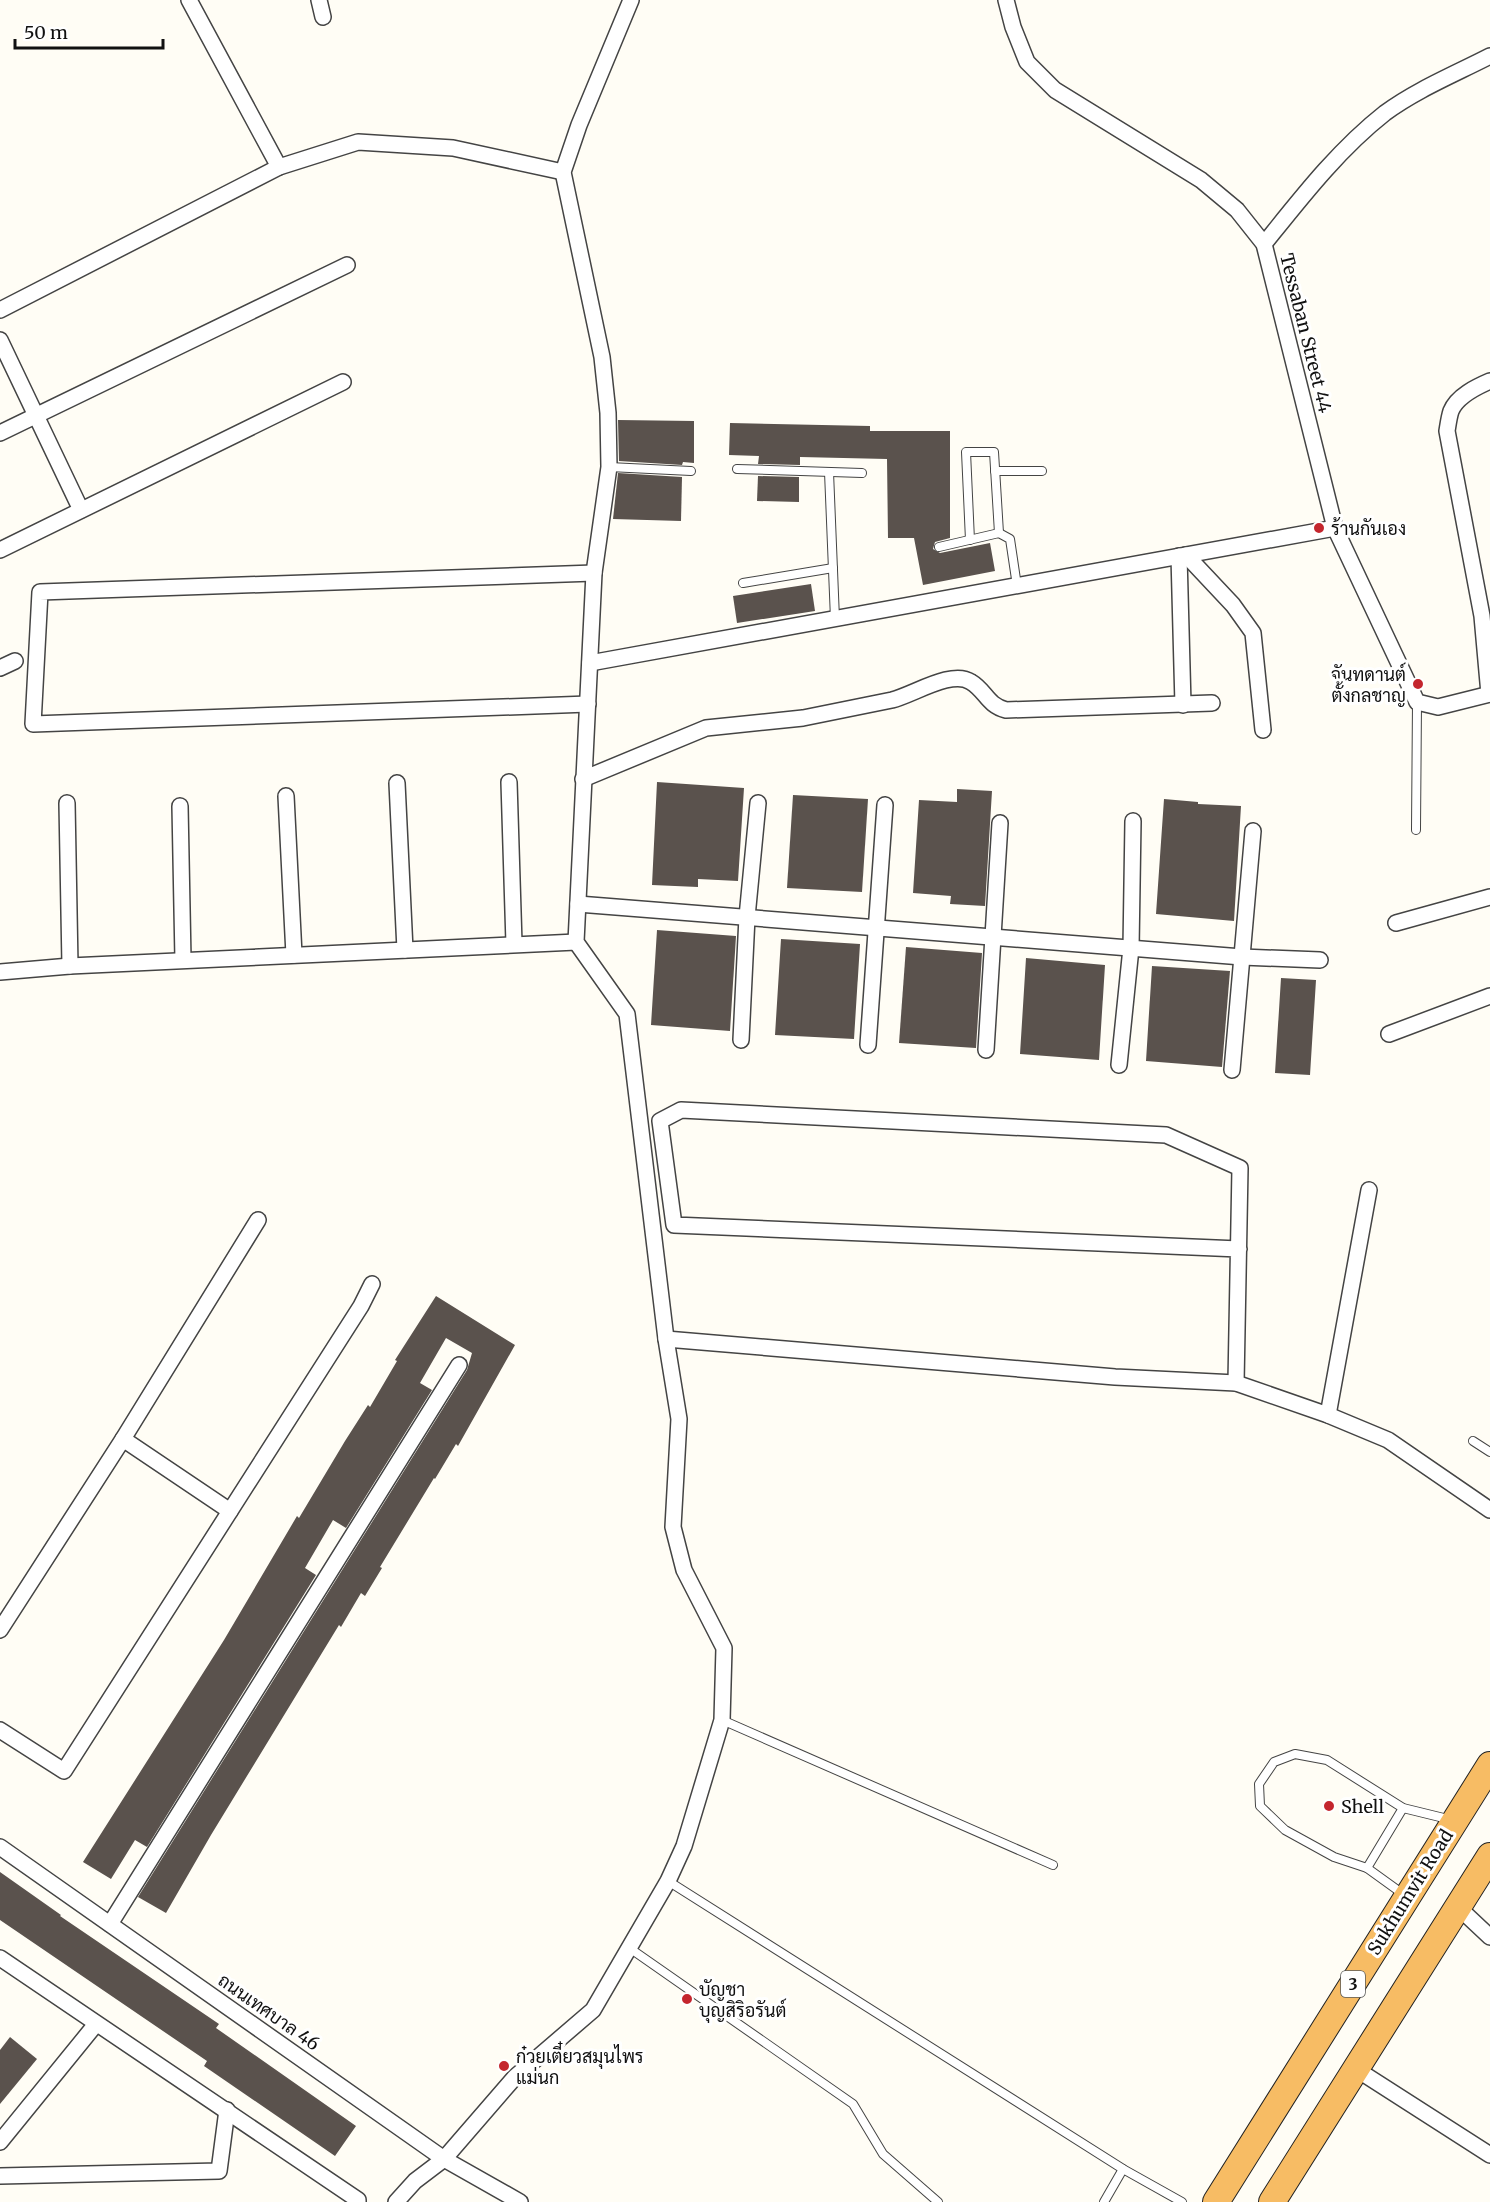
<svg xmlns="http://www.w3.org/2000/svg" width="1490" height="2202" font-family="Merriweather,Sarabun,serif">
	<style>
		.building { fill: #5a524d }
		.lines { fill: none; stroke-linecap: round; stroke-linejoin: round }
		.service-casing { stroke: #444; stroke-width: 10 }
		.minor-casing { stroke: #444; stroke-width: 18 }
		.trunk-casing { stroke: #222; stroke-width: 28 }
		.service { stroke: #fff; stroke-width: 8 }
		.minor { stroke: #fff; stroke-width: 15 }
		.trunk { stroke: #f7bc64; stroke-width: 26 }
		.poi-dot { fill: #c4262e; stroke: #fff; stroke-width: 2 }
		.labels { text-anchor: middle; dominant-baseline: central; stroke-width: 6; stroke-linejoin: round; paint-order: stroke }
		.shield { fill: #fff; stroke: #585858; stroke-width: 1.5 }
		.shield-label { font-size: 16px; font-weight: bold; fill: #111 }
		.street-label { font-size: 18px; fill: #111; stroke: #fff }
		.poi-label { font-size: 18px; fill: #111; stroke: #fff; text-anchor: start }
	</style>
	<rect width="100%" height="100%" fill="#fffdf5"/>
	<!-- building -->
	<g class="building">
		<path d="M618,420L694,421V463L683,462L682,465L619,461Z"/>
		<path d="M730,423L870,426V431H950V538L935,542L933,549L940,553L990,543L995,571L923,585L914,538H888L887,459L800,457V465L758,464L759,456L729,455Z"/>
		<path d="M618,473L682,477L681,521L613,519Z"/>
		<path d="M758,476L799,477V502L757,501Z"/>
		<path d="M811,584L815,611L737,623L733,596Z"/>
		<path d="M657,782L744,788L738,881L698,879V887L652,885Z"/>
		<path d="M957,789L992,791L985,906L950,904L951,896L913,893L919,800L957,802Z"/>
		<path d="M793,795L868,799L862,892L787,888Z"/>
		<path d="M1164,799L1198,802V804L1241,806L1234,921L1156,914Z"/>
		<path d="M657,930L736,936L730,1031L651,1025Z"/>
		<path d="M781,939L860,944L854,1039L775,1035Z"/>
		<path d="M906,947L982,953L976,1048L899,1043Z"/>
		<path d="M1026,958L1105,965L1099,1060L1020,1054Z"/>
		<path d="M1152,966L1230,971L1222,1067L1146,1061Z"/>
		<path d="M1281,978L1316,980L1310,1075L1275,1073Z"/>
		<path d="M436,1296L515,1345L458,1446L456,1444L435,1479L434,1478L380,1567L382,1568L365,1596L361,1593L341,1627L339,1625L211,1835L166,1913L138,1897L467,1370L472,1353L446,1338L420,1383L432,1390L346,1528L333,1520L305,1568L316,1575L147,1847L135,1840L111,1879L83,1862L224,1640L297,1516L299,1518L345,1441L368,1405L370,1407L397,1361L395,1360Z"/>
		<path d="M0,1872L61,1915L60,1916L219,2024L216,2028L356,2126L335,2156L204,2066L207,2061L0,1920Z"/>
		<path d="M10,2037L37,2059L0,2104V2050Z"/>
	</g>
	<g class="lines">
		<defs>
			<g id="service">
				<path d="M609,467L691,471"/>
				<path d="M737,469L862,473"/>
				<path d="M995,471H1042"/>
				<path d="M829,472L835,619"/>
				<path d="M970,540L966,452H994L999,533"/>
				<path d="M939,547L999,533L1010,539L1017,586"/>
				<path d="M743,583L833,568"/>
				<path d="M1416,830L1417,702"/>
				<path d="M1473,1441L1490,1452"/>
				<path d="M722,1720L1053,1865"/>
				<path d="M1367,1868L1403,1808"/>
				<path d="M668,1881L1123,2169L1182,2202"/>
				<path d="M1403,1894L1367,1868L1334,1857L1285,1830L1260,1806L1259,1784L1274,1762L1295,1754L1327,1760L1403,1808L1452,1820"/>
				<path d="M628,1947L853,2104L883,2154L938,2202"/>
				<path d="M1104,2202L1123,2169"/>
			</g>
			<g id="minor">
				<path d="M189,0L279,167"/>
				<path d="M319,0L323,17"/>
				<path d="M1006,0L1013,27L1027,62L1055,90L1201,180L1237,210L1264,244L1335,528L1417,702L1438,707L1490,694"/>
				<path d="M1264,244C1301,198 1338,150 1385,113C1416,90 1455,74 1490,56"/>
				<path d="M0,310L279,167L358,142L453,148L563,172"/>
				<path d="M0,340L81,510"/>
				<path d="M0,433L347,265"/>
				<path d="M0,550L343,382"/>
				<path d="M1186,555L1233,605L1253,633L1263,730"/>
				<path d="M1179,556L1183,705"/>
				<path d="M590,663L1335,528"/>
				<path d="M0,668L15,661"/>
				<path d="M1489,694L1482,616L1447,431C1448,425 1449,417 1451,411C1457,396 1476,387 1490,381"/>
				<path d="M588,704L33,724L40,592L594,573"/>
				<path d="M583,779L706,728L803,718L892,700C913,695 952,669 971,682C986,691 987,705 1006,710L1212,703"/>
				<path d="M509,782L514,944"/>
				<path d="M397,783L405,950"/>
				<path d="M286,796L294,955"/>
				<path d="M67,803L70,966"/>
				<path d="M180,806L183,960"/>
				<path d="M578,904L1242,957L1320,960"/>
				<path d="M1396,923L1490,897"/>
				<path d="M0,972L70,966L576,942"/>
				<path d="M1389,1034L1490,996"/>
				<path d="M741,1040L747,917L758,803"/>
				<path d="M868,1045L885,805"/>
				<path d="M986,1050L1000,823"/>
				<path d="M1119,1065L1131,948L1133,821"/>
				<path d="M1232,1070L1253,831"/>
				<path d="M666,1339L1115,1377L1236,1383L1328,1415L1388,1440L1490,1510"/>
				<path d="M1236,1383L1240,1168L1166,1135L681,1110L660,1121L674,1225L1239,1249"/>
				<path d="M1328,1415L1369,1190"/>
				<path d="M123,1439L230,1511"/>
				<path d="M0,1630L123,1439L258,1220"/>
				<path d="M0,1730L64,1771L361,1306L372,1284"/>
				<path d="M0,1847L444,2159L520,2202"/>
				<path d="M1458,1907L1490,1937"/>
				<path d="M110,1924L459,1365"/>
				<path d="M0,1958L358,2200V2202"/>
				<path d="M1356,2069L1490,2155"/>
				<path d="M0,2142L96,2024"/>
				<path d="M0,2176L219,2171L227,2110"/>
				<path d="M396,2202L415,2181L444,2159L515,2077L593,2010L668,1881L684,1846L722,1720L724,1648L684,1570L673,1527L679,1419L666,1339L627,1014L576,942L594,573L609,467L608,413L602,357L563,172L579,125L631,0"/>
			</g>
			<g id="trunk">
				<path d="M1216,2202L1490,1765"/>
				<path d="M1272,2202L1490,1856"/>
			</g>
		</defs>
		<!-- service casing -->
		<use href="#service" class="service-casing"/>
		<!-- minor casing -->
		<use href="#minor" class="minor-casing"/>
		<!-- trunk casing -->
		<use href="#trunk" class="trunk-casing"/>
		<!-- service -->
		<use href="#service" class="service"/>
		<!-- minor -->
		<use href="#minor" class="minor"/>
		<!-- trunk -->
		<use href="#trunk" class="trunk"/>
	</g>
	<!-- markers -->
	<g class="poi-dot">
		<circle cx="1319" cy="528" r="6"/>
		<circle cx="1418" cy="684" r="6"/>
		<circle cx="1329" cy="1806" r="6"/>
		<circle cx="687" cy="1999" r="6"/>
		<circle cx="504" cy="2066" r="6"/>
	</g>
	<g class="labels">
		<!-- shield labels -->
		<rect class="shield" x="1341" y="1971" width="24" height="26" rx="4.5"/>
		<g class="shield-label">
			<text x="1353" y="1984">3</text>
		</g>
		<!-- street labels -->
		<g class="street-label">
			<text transform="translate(1306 333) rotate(76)">Tessaban Street 44</text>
			<text transform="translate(1410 1892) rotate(-58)">Sukhumvit Road</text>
			<text transform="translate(269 2012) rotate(35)">ถนนเทศบาล 46</text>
		</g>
		<!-- poi labels -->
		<g class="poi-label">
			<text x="1331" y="528">ร้านกันเอง</text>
			<text x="1406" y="674" text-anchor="end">จันทดานต์<tspan x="1406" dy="21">ตั้งกลชาญ</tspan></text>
			<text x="1341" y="1806">Shell</text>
			<text x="699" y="1989">บัญชา<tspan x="699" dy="21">บุญสิริอรันต์</tspan></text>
			<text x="516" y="2056">ก๋วยเตี๋ยวสมุนไพร<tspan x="516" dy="21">แม่นก</tspan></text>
		</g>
	</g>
	<!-- scale -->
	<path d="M15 39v9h148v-9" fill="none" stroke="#111111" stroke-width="3"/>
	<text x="24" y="39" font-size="18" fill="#111111" stroke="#ffffff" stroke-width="4.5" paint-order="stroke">50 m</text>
</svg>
